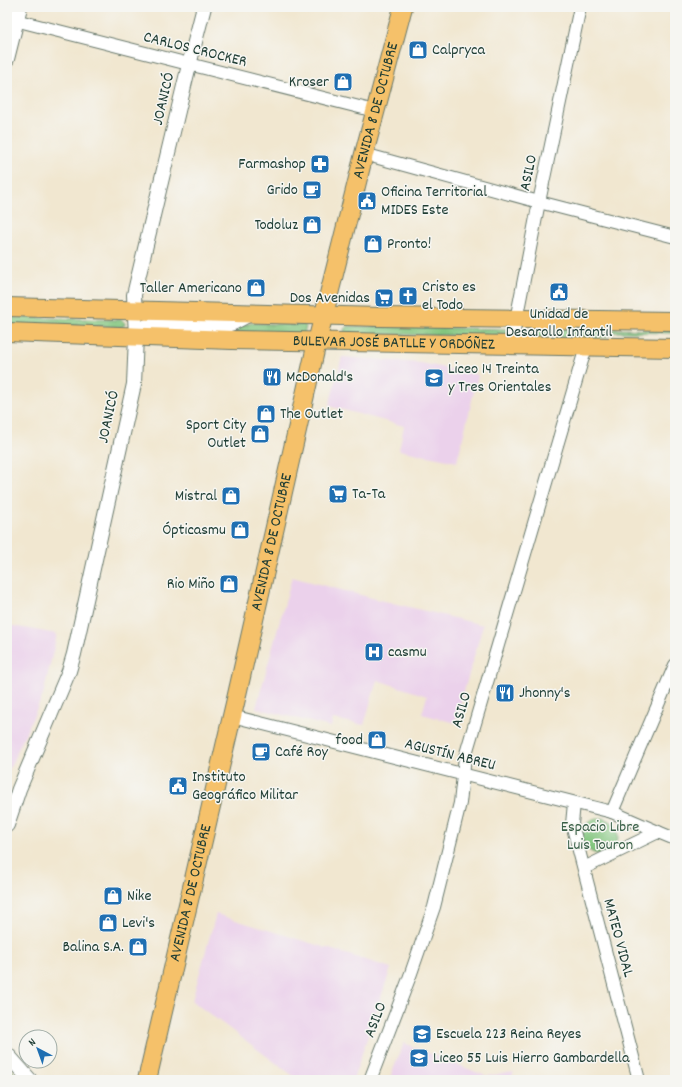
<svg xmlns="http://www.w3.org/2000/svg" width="682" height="1087" font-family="Dekko,sans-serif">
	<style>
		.built { fill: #ebd1eb }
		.grass { fill: url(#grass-tufts); stroke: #51825a }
		.park { fill: #83c67f; stroke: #51825a }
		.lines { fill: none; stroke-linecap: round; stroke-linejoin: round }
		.minor-casing { stroke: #68786b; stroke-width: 14 }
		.tertiary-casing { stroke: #68786b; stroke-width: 16 }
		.primary-casing { stroke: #68786b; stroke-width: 20 }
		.minor { stroke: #fff; stroke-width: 12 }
		.tertiary { stroke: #fff; stroke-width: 14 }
		.primary { stroke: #f5c16b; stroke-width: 18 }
		.labels { text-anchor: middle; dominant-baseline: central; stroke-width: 3; stroke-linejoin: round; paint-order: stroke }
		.street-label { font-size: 16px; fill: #1f3d34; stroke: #f6f6f2 }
		.poi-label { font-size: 16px; fill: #1f3d34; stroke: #f6f6f2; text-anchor: start }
		.park-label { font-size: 16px; fill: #385f47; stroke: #f6f6f2 }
	</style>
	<defs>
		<pattern id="grass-tufts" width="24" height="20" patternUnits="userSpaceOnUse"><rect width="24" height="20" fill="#83c67f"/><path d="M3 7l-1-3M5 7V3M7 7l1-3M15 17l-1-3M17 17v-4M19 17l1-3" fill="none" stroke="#6ba269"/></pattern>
	</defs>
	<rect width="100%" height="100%" fill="#f6f6f2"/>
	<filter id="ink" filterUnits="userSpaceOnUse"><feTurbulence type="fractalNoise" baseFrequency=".025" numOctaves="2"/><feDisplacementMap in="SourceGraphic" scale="8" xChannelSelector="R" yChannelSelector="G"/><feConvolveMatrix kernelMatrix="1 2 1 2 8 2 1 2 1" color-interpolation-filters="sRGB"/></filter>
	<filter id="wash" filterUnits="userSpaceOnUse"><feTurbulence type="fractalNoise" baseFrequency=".012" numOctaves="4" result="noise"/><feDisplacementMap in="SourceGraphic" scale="16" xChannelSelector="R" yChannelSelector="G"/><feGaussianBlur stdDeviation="0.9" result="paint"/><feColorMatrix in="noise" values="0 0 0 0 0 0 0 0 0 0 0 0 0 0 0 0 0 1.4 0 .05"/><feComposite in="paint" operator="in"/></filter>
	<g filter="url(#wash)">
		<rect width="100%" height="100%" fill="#f1e7d0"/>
		<!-- built -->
		<g class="built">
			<path d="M342,357L421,363L478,375L457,462L399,450L404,426L329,406Z"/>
			<path d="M292,577L372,598L483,625L455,723L422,714L427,696L377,680L364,725L333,719L331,727L256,708Z"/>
			<path d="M7,625L57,634L43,695L7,774Z"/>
			<path d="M216,914L391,968L353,1080H299L192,1001Z"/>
			<path d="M404,1043L486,1076L514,1072L510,1080H389Z"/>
		</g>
		<!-- grass -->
		<g class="grass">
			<path d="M7,317L122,320L125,323V325L122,327L7,325Z"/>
			<path d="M253,323L305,325L306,327L304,334L215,332L245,324Z"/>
			<path d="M347,326L504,329H507L509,332L507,335L505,336L345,334L344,329Z"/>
			<path d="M536,328L675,330V333L615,332L606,337L593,338L535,337L532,332Z"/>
			<path d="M7,1064L20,1080H7Z"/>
		</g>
		<!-- park -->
		<circle class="park" cx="600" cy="836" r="18"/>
	</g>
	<g filter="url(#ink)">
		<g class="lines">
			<defs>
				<g id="minor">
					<path d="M7,18L375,111"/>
					<path d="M364,154L539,202L675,237"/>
					<path d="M511,346L539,202L580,7"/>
					<path d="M232,716L612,812L658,832"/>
					<path d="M574,803L572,824L639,1080"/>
					<path d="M612,812L675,665"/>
					<path d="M584,868L658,832L675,839"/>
					<path d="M370,1080L410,976L434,907L460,803L465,757L586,347"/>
				</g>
				<g id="tertiary">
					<path d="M7,59L20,7"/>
					<path d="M136,336L141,329L151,324L226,325L233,323L250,314"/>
					<path d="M7,825L19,789L69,671L74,654L134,384L136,336L134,295L189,65L204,7"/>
					<path d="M7,1054L30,1080"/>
				</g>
				<g id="primary">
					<path d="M7,307L380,317L675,321"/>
					<path id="s1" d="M7,332L232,340L675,348"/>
					<path id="s2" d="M147,1080L236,699L317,342L364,154L403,7"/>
				</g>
			</defs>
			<!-- minor casing -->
			<use href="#minor" class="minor-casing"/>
			<!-- tertiary casing -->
			<use href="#tertiary" class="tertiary-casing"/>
			<!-- primary casing -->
			<use href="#primary" class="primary-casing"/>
			<!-- minor -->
			<use href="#minor" class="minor"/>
			<!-- tertiary -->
			<use href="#tertiary" class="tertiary"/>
			<!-- primary -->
			<use href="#primary" class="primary"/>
		</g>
	</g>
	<!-- icons -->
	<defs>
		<symbol id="shop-square" viewBox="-11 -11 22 22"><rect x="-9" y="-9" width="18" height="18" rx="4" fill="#1f6fb2" stroke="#f6f6f2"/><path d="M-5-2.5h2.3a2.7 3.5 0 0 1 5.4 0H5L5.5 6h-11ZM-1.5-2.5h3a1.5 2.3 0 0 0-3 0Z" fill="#fff"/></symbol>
		<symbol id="pharmacy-square" viewBox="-11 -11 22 22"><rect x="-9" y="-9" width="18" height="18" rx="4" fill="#1f6fb2" stroke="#f6f6f2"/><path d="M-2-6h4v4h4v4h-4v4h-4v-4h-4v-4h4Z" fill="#fff"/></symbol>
		<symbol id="cafe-square" viewBox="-11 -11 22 22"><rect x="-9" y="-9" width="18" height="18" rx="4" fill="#1f6fb2" stroke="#f6f6f2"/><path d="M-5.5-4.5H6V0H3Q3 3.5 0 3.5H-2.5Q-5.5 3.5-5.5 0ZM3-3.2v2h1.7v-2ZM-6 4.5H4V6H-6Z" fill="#fff"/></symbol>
		<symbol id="civic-square" viewBox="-11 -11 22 22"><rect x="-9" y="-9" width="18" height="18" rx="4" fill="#1f6fb2" stroke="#f6f6f2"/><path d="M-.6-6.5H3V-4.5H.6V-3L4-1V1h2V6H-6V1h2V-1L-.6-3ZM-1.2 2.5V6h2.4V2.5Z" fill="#fff"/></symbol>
		<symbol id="church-square" viewBox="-11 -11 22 22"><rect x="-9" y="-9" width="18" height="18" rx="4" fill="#1f6fb2" stroke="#f6f6f2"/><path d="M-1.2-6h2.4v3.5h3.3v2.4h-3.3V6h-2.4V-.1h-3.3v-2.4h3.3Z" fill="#fff"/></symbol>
		<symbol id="supermarket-square" viewBox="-11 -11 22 22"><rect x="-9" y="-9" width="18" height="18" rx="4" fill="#1f6fb2" stroke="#f6f6f2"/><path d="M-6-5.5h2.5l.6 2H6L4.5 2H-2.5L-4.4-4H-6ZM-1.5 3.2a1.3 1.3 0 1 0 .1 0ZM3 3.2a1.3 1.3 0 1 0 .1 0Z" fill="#fff"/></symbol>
		<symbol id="restaurant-square" viewBox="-11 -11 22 22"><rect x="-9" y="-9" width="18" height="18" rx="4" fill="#1f6fb2" stroke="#f6f6f2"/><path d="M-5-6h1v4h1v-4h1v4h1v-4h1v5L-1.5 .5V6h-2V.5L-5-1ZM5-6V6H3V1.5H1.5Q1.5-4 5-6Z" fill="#fff"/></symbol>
		<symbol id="school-square" viewBox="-11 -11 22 22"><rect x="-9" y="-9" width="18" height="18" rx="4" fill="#1f6fb2" stroke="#f6f6f2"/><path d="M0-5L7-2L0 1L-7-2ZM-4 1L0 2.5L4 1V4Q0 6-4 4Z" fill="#fff"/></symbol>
		<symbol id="hospital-square" viewBox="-11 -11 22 22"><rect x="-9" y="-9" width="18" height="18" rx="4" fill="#1f6fb2" stroke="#f6f6f2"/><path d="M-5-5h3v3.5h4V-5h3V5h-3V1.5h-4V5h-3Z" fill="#fff"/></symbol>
	</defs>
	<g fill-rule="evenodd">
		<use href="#shop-square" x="407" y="39" width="22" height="22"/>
		<use href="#shop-square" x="332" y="71" width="22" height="22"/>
		<use href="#pharmacy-square" x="309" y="153" width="22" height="22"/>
		<use href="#cafe-square" x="301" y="179" width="22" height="22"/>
		<use href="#civic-square" x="356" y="190" width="22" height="22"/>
		<use href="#shop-square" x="301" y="214" width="22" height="22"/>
		<use href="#shop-square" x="362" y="233" width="22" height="22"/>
		<use href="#shop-square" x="245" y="277" width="22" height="22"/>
		<use href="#civic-square" x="548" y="281" width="22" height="22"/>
		<use href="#church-square" x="397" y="285" width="22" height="22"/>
		<use href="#supermarket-square" x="373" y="287" width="22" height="22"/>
		<use href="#restaurant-square" x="261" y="366" width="22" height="22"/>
		<use href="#school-square" x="423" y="367" width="22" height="22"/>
		<use href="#shop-square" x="255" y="403" width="22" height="22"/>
		<use href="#shop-square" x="249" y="423" width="22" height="22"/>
		<use href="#supermarket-square" x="327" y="483" width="22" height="22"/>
		<use href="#shop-square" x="220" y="485" width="22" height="22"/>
		<use href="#shop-square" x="229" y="519" width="22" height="22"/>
		<use href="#shop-square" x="218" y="573" width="22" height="22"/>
		<use href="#hospital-square" x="363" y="641" width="22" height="22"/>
		<use href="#restaurant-square" x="494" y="682" width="22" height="22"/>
		<use href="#shop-square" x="366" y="729" width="22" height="22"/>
		<use href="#cafe-square" x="250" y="741" width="22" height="22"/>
		<use href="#civic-square" x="167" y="775" width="22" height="22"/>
		<use href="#shop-square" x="102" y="885" width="22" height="22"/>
		<use href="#shop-square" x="97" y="912" width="22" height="22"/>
		<use href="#shop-square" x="127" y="936" width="22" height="22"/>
		<use href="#school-square" x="411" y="1023" width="22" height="22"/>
		<use href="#school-square" x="408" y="1047" width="22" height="22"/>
	</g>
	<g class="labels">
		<!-- street labels -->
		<g class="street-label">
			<text transform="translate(195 50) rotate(14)">CARLOS CROCKER</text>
			<text transform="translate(164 99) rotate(-77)">JOANICÓ</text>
			<text stroke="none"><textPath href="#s2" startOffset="996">AVENIDA 8 DE OCTUBRE</textPath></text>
			<text transform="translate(529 173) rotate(-78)">ASILO</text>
			<text stroke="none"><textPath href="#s1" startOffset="387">BULEVAR JOSÉ BATLLE Y ORDÓÑEZ</textPath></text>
			<text transform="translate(109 417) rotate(-78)">JOANICÓ</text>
			<text stroke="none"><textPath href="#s2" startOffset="552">AVENIDA 8 DE OCTUBRE</textPath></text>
			<text transform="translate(462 710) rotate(-74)">ASILO</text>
			<text transform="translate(450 755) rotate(14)">AGUSTÍN ABREU</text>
			<text stroke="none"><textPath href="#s2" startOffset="192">AVENIDA 8 DE OCTUBRE</textPath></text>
			<text transform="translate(618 938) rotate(75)">MATEO VIDAL</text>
			<text transform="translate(376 1020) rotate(-69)">ASILO</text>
		</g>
		<!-- poi labels -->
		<g class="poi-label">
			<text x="432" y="50">Calpryca</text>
			<text x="329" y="82" text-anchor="end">Kroser</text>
			<text x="306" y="164" text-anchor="end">Farmashop</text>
			<text x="298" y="190" text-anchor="end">Grido</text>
			<text x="381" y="192">Oficina Territorial<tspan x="381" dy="18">MIDES Este</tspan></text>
			<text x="298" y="225" text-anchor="end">Todoluz</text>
			<text x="387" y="244">Pronto!</text>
			<text x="422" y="287">Cristo es<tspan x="422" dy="18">el Todo</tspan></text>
			<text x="242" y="288" text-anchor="end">Taller Americano</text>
			<text x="370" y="298" text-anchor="end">Dos Avenidas</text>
			<text x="559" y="314" text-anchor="middle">Unidad de<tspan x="559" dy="18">Desarollo Infantil</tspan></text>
			<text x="448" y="369">Liceo 14 Treinta<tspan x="448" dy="18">y Tres Orientales</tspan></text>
			<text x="286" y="377">McDonald's</text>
			<text x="280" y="414">The Outlet</text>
			<text x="246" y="425" text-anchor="end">Sport City<tspan x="246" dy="18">Outlet</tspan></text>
			<text x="352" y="494">Ta-Ta</text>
			<text x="217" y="496" text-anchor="end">Mistral</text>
			<text x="226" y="530" text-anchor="end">Ópticasmu</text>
			<text x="215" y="584" text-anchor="end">Rio Miño</text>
			<text x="388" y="652">casmu</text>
			<text x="519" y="693">Jhonny's</text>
			<text x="363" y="740" text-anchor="end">food</text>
			<text x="275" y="752">Café Roy</text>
			<text x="192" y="777">Instituto<tspan x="192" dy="18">Geográfico Militar</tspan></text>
			<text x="127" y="896">Nike</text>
			<text x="122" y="923">Levi's</text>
			<text x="124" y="947" text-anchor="end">Balina S.A.</text>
			<text x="436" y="1034">Escuela 223 Reina Reyes</text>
			<text x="433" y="1058">Liceo 55 Luis Hierro Gambardella</text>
		</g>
		<!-- park labels -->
		<g class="park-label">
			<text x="600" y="827">Espacio Libre<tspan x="600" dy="18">Luis Touron</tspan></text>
		</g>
	</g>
	<!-- margin -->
	<rect width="682" height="1087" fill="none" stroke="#f6f6f2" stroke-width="24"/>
	<!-- north arrow -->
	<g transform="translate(38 1049) rotate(319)"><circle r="19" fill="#f6f6f2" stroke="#a0aca6"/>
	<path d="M0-3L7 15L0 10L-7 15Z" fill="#1f6fb2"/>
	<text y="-6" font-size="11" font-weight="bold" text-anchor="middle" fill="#1f3d34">N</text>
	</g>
</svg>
